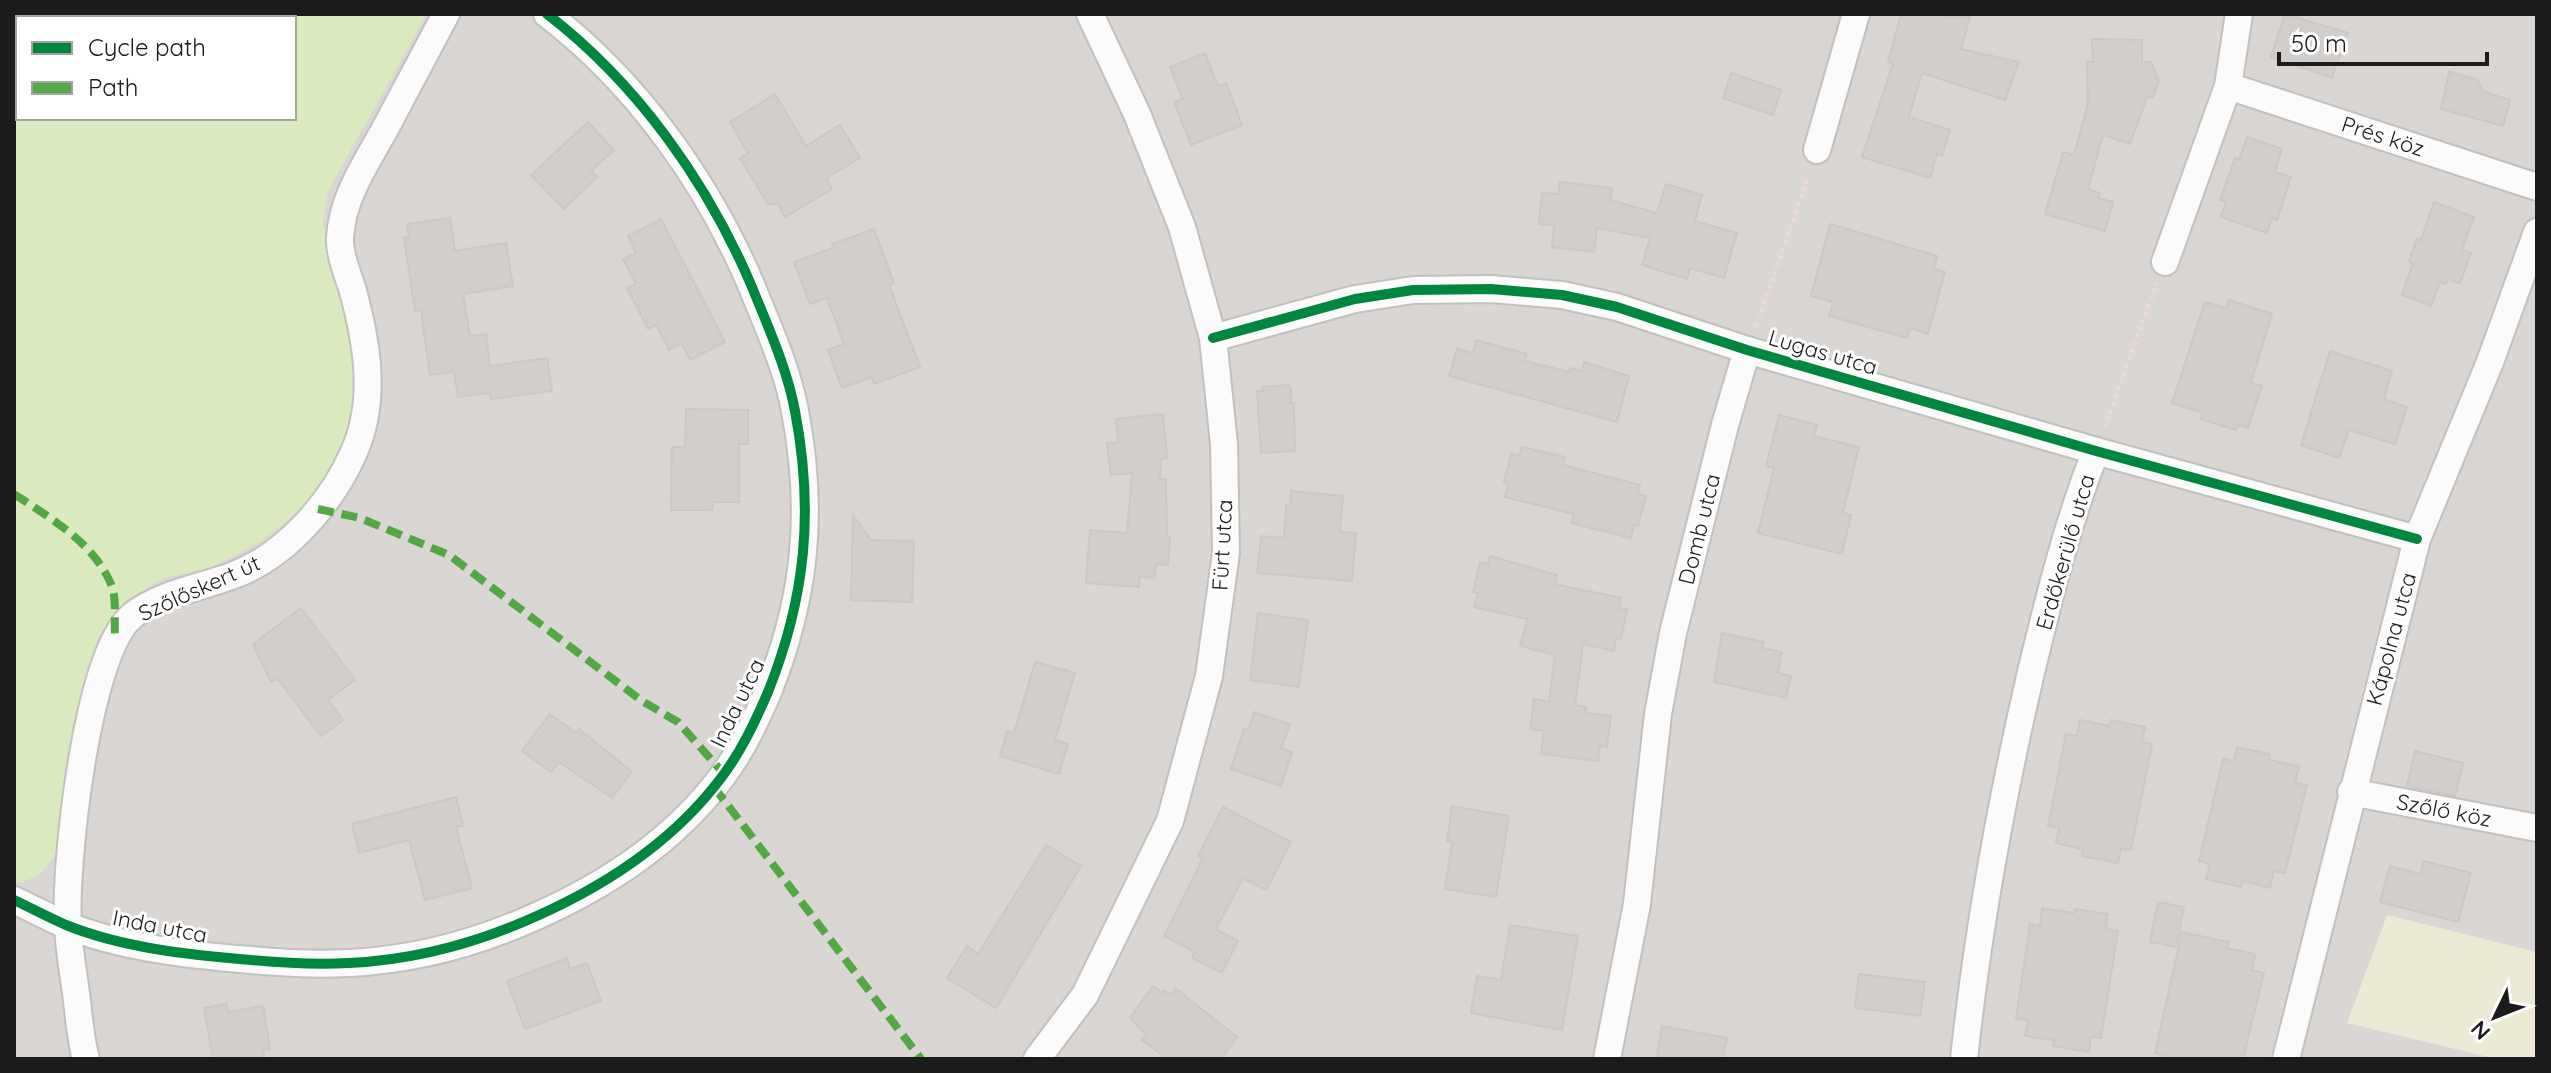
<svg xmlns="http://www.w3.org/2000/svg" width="2551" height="1073" font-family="Quicksand,sans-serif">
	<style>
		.residential { fill: #d9d6d4; fill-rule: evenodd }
		.farmland { fill: #ecead4 }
		.grass { fill: #dae9be; fill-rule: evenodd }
		.building { fill: #d2cecb; stroke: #cdc8c4; stroke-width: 2 }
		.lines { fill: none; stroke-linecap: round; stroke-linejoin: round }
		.street-casing { stroke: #c2c1bf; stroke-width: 30 }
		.path { stroke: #ead7d6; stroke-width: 5; stroke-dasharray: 4 4; stroke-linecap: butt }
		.street { stroke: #fcfbfb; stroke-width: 26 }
		.quiet { stroke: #52a943; stroke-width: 8; stroke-dasharray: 16 8; stroke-linecap: butt }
		.cycleway-casing { stroke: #fff; stroke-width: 15 }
		.cycleway { stroke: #00873e; stroke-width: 10 }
		.labels { text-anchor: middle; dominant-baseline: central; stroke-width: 6; stroke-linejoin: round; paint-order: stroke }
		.street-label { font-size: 22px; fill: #1b1b1b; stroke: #fff }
	</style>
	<rect width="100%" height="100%" fill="#eae6e2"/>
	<!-- residential -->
	<path class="residential" d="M14,14H2537V1059H14ZM18,18H294V118H18Z"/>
	<!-- farmland -->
	<path class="farmland" d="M2387,915L2537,952V1059H2497L2347,1023Z"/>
	<!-- grass -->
	<path class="grass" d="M14,14H427L328,191L323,222L331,263L352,329L355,390L345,439L328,476L299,511L257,544L211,568L164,578L125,601L99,635L73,726L55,856L39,875L21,883L14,882ZM18,18H294V118H18Z"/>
	<!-- building -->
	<g class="building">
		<path d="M1901,14L1970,17L1961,49L2019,62L2005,100L1922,73L1909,117L1950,130L1942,156L1937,154L1930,178L1862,157L1893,63L1888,62Z"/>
		<path d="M2285,14L2348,33L2332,78L2271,57Z"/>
		<path d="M2092,39L2142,40V62H2151L2159,81L2153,97H2147L2130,144L2103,135L2088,189L2100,193L2098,198L2113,202L2105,231L2045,214L2063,152L2074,155L2088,103L2087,62H2093Z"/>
		<path d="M1205,53L1218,86L1226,83L1242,125L1191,145L1174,102L1183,99L1170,67Z"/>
		<path d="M2449,72L2477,79L2484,92L2510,100L2503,126L2441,109Z"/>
		<path d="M1731,73L1781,90L1773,115L1723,98Z"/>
		<path d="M775,94L806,146L840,125L860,158L826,178L832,189L785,217L777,203L772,205L770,203L768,204L740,158L748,153L730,122Z"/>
		<path d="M588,122L614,150L591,171L597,177L564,209L531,175Z"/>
		<path d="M2247,137L2282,149L2275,172L2291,177L2277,220L2272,218L2267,233L2221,217L2226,202L2220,200L2235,158L2239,160Z"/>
		<path d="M1560,182L1612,188L1610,200L1657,213L1666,184L1702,195L1695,221L1737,233L1724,278L1690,268L1687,279L1642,265L1650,238L1597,228L1594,252L1552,247L1554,225L1539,224L1542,193L1558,194Z"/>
		<path d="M2434,202L2474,217L2462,250L2471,253L2460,284L2448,279L2446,284L2440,282L2431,306L2402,295L2413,263L2409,262L2417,239L2421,240Z"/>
		<path d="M450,218L455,249L453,251L506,243L513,286L463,294L470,336L486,334L490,366L547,358L552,391L491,399L490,393L458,397L454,372L430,375L421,310L415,311L404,238L409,237L407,224Z"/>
		<path d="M661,219L725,342L690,360L682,343L669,350L656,325L648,329L627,288L636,284L623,259L636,253L628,236Z"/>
		<path d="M1830,224L1937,256L1934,269L1945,272L1928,334L1910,328L1907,338L1829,316L1833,302L1811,296Z"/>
		<path d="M874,229L894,283L889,285L920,367L874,384L872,377L842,388L828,350L844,344L827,298L810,304L794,262L833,248L832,244Z"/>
		<path d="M2229,300L2272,314L2251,383L2262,386L2248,428L2238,425L2236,430L2201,419L2203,413L2172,403L2205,302L2226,308Z"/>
		<path d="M1476,340L1527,354L1525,361L1569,372L1570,368L1582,371L1584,362L1629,376L1617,422L1449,376L1457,349L1473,353Z"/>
		<path d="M2330,351L2392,371L2384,399L2407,407L2395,444L2349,430L2339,458L2301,445Z"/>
		<path d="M1288,385L1291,389V403H1294L1295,451L1261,453L1257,391H1263L1262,387Z"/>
		<path d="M686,409L748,410V444H739V502H713L712,510H671L672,447H685Z"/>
		<path d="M1163,414L1167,458L1161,459L1160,479H1166L1167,537H1170L1168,565L1156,564L1154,578L1140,576L1139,587L1086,583L1090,530L1127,533L1132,473L1111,475L1107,443L1118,442L1116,419Z"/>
		<path d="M1779,415L1817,425L1814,436L1859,447L1843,513L1851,515L1842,554L1758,533L1774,468L1766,466Z"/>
		<path d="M1522,447L1565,457L1563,465L1640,485L1638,494L1646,496L1638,526L1634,525L1631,538L1571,523L1574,514L1505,497L1508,483L1504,482L1511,454L1519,456Z"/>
		<path d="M1291,491L1343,496L1340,532L1356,533L1352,581L1257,573L1261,536L1284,538L1286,506H1290Z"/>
		<path d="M853,515L871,540L914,541L912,602L851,600Z"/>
		<path d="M1490,556L1557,575L1555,584L1621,598L1619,608L1627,609L1621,639L1616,638L1614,651L1583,644L1575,705L1586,707L1585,713L1611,716L1607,747L1600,746L1598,761L1541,754L1544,731L1530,729L1534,699L1549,702L1555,655L1520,646L1527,619L1474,607L1478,593L1473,592L1480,562L1488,564Z"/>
		<path d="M301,608L355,680L328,700L343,720L321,736L278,679L271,682L253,644Z"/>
		<path d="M1258,613L1308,620L1299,687L1250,680Z"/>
		<path d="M1722,633L1764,642L1763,648L1782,652L1778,673L1791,676L1786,698L1714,682Z"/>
		<path d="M1035,662L1075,673L1055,740L1068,744L1059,774L1000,756L1007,731L1014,733Z"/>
		<path d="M1254,712L1290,724L1281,748L1292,752L1281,786L1231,769L1244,729L1248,730Z"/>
		<path d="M550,714L576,733L579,729L632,772L612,798L559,762L551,772L522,751Z"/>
		<path d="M2080,720L2109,726L2111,720L2145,727L2142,742L2152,744L2131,850L2121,849L2118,863L2082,856L2083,849L2056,843L2059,828L2048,826L2066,734L2077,736Z"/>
		<path d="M2237,747L2270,754L2269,760L2299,766L2295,783L2307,785L2285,873L2274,871L2270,888L2243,881L2241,887L2206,879L2210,864L2199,861L2223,759L2234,761Z"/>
		<path d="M2415,751L2463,763L2455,796L2407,786Z"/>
		<path d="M456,797L463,826L456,827L472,888L425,900L409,840L359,853L352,824Z"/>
		<path d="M1452,806L1509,816L1496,897L1445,889L1452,842L1447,841Z"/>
		<path d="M1223,807L1291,842L1266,890L1243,878L1216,929L1238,941L1222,973L1192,958L1195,952L1164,936L1203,858L1198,856Z"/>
		<path d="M1046,845L1081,866L996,1008L947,978L967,946L978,954Z"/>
		<path d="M2424,861L2471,873L2458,922L2380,902L2390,866L2420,874Z"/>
		<path d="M2158,902L2184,907L2176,947L2150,942Z"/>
		<path d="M2042,908L2074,913L2075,909L2108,914L2106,929L2118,931L2101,1038L2091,1037L2089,1052L2053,1046L2054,1040L2025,1036L2028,1020L2016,1019L2030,924L2040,926Z"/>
		<path d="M1510,925L1578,936L1562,1030L1471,1013L1477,976L1501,980Z"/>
		<path d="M2182,932L2228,942L2227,948L2255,954L2252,970L2264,973L2243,1059H2164L2165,1056L2155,1053Z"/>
		<path d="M567,958L570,969L587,963L601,1001L525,1029L507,981Z"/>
		<path d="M1859,974L1925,982L1920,1016L1855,1008Z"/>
		<path d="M1153,986L1162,993L1164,990L1172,995L1175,988L1237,1037L1221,1059H1168L1142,1040L1146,1034L1130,1018Z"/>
		<path d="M226,1004L228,1012L263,1006L270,1049L263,1050L265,1059H213L204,1008Z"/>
		<path d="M1662,1026L1727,1038L1723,1059H1674L1657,1056Z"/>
	</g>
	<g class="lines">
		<defs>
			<g id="street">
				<path d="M2228,86L2537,187"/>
				<path d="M1817,150L1856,14"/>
				<path d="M2165,262L2228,86L2239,14"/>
				<path d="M1213,338L1355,299L1413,290L1491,289L1562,295L1617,307L1747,350L2096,451L2417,539"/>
				<path d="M2351,792L2537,828"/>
				<path d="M14,900C31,908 48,917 66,925C123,948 190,955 251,960C283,963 316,965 349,963C414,960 480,942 539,915C608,884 675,839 721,778C741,752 755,722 768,692C806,597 814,511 795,411C787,368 768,327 752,287C708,183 637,83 547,14"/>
				<path d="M86,1059C80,1038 79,1015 76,993C73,971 69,949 68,926C64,866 87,653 132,616C158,594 203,587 234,575C287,555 332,502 354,452C377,400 367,343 353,291C348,275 339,254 340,238C342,197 367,162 386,127C406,89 426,52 446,14"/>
				<path d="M1037,1059L1085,995L1170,821L1209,676L1226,553L1224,444L1213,338L1182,227L1137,114L1090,14"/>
				<path d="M1607,1059L1637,904L1658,714L1673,633L1725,425L1747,350"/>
				<path d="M1964,1059C1978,928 2002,796 2032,668C2050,594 2068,521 2096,451"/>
				<path d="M2286,1059L2417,539L2490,362L2537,232"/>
			</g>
		</defs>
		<!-- street casing -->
		<use href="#street" class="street-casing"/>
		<!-- path -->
		<g class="path">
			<path d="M1756,327L1809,174"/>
			<path d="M2104,428L2157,283"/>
		</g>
		<!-- street -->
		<use href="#street" class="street"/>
		<!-- quiet -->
		<g class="quiet">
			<path d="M14,494C50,518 93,542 111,584C117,598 114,620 115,635"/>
			<path d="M318,509L360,518L449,555L642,701L678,722L724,774"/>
			<path d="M714,787L921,1059"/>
		</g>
		<defs>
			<g id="cycleway">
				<path d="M1213,338L1355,299L1413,290L1491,289L1562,295L1617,307L1747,350L2096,451L2417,539"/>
				<path d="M14,900C31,908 48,917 66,925C123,948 190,955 251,960C283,963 316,965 349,963C414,960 480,942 539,915C608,884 675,839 721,778C741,752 755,722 768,692C806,597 814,511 795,411C787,368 768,327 752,287C708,183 637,83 547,14"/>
			</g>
		</defs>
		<!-- cycleway casing -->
		<use href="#cycleway" class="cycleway-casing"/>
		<!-- cycleway -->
		<use href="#cycleway" class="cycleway"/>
	</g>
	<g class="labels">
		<!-- street labels -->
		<g class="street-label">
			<text transform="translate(2383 136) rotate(18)">Prés köz</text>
			<text transform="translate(1823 352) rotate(16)">Lugas utca</text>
			<text transform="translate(1699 529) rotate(-76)">Domb utca</text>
			<text transform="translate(1222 545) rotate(-87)">Fürt utca</text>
			<text transform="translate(2065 552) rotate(-74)">Erdőkerülő utca</text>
			<text transform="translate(199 588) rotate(-24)">Szőlőskert út</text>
			<text transform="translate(2391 639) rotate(-75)">Kápolna utca</text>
			<text transform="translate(737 703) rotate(-64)">Inda utca</text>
			<text transform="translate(2444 810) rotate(11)">Szőlő köz</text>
			<text transform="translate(160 926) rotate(11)">Inda utca</text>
		</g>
	</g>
	<!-- border -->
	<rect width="2551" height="1073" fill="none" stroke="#1b1b1b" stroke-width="32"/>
	<!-- legend -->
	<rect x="16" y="16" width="280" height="104" fill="#ffffff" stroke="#a4a4a4" stroke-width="2"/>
	<rect x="32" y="42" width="40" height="12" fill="#00873e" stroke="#a4a4a4" stroke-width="2"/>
	<text x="88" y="56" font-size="24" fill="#1b1b1b">Cycle path</text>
	<rect x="32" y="82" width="40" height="12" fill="#52a943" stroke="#a4a4a4" stroke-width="2"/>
	<text x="88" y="96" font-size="24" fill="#1b1b1b">Path</text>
	<!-- north arrow -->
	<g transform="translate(2495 1017) rotate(227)" stroke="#ffffff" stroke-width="6" paint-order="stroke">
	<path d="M0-6L14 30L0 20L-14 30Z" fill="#1b1b1b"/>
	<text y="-12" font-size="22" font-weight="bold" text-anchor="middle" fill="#1b1b1b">N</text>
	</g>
	<!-- scale -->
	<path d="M2279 52v12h208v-12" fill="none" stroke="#1b1b1b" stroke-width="4"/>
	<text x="2291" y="52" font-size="24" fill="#1b1b1b" stroke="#ffffff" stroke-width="6" paint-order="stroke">50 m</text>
</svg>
